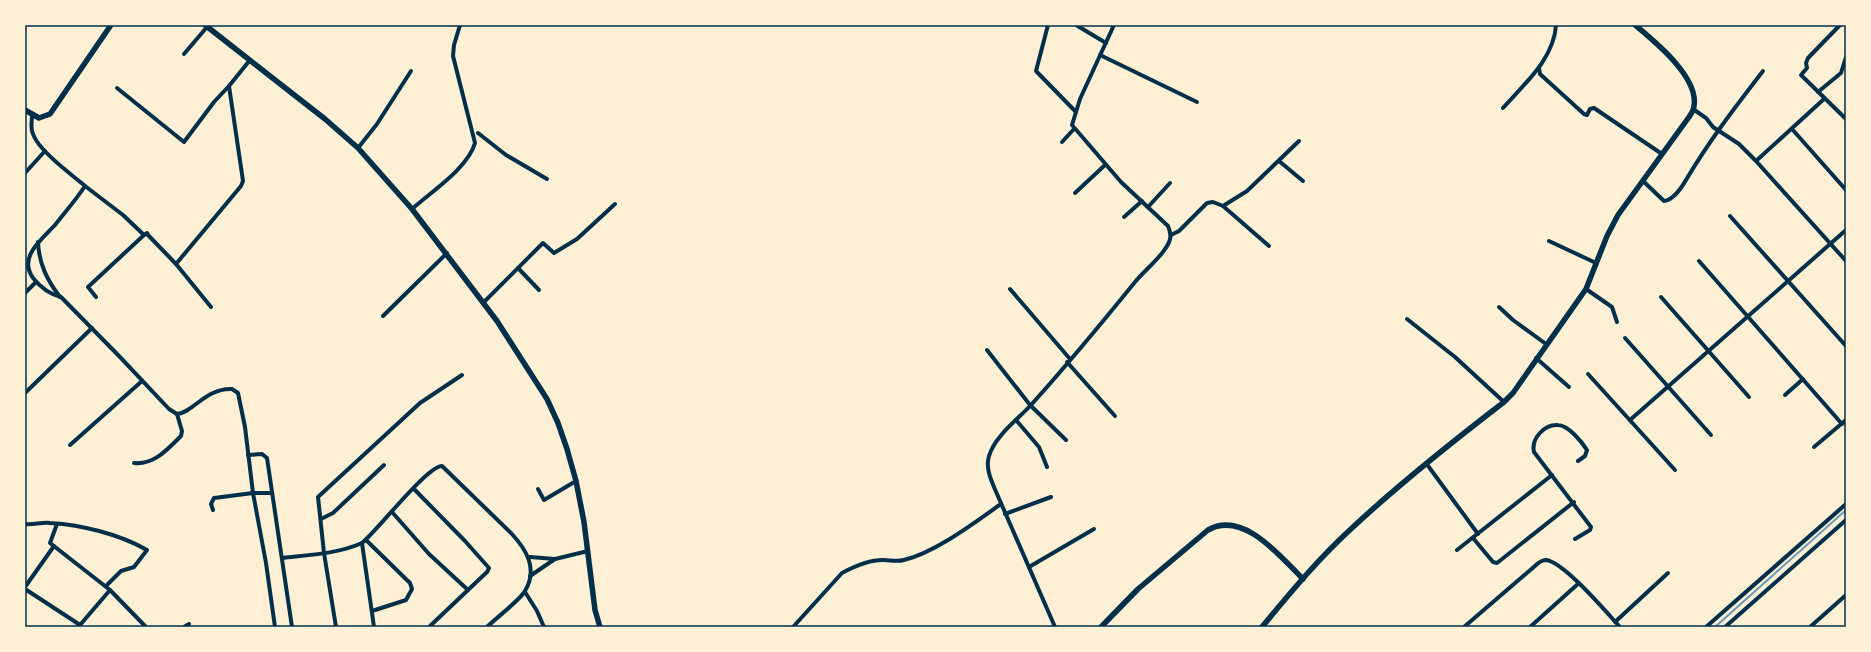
<svg xmlns="http://www.w3.org/2000/svg" width="1871" height="652" font-family="'Fira Sans Condensed',sans-serif">
	<style>
		.lines { fill: none; stroke-linecap: round; stroke-linejoin: round }
		.stream { stroke: #669bbc; stroke-width: 2 }
		.minor { stroke: #003049; stroke-width: 4 }
		.secondary { stroke: #003049; stroke-width: 5.5 }
		.neatline { fill: none; stroke: #003049; stroke-width: 1.5 }
	</style>
	<rect width="100%" height="100%" fill="#fdf0d5"/>
	<g class="lines">
		<!-- stream -->
		<path class="stream" d="M1715,627L1846,510"/>
		<!-- minor -->
		<g class="minor">
			<path d="M1048,25L1036,71L1075,111"/>
			<path d="M1076,25L1106,43"/>
			<path d="M1840,25L1808,58L1806,63L1807,68L1801,75L1846,119"/>
			<path d="M184,54L207,27"/>
			<path d="M1100,55L1197,102"/>
			<path d="M1539,68L1540,74L1584,114L1587,115L1590,109L1594,108L1662,154"/>
			<path d="M117,88L184,142L214,102L229,86"/>
			<path d="M1818,92L1841,73L1846,57"/>
			<path d="M1503,108C1524,84 1554,59 1556,25"/>
			<path d="M1693,109L1706,118L1713,127L1739,144L1756,161L1846,261"/>
			<path d="M32,116C32,122 30,128 33,134C38,150 72,175 85,186C76,200 65,212 55,225C41,240 18,257 33,278C41,288 49,294 61,297L120,357L169,409L177,414"/>
			<path d="M1792,129L1846,190"/>
			<path d="M478,133L506,155L547,179"/>
			<path d="M1062,142L1074,129"/>
			<path d="M358,148L377,124L411,71"/>
			<path d="M1279,161L1303,181"/>
			<path d="M1756,161L1824,99"/>
			<path d="M25,173L45,151"/>
			<path d="M1643,181L1664,201C1673,200 1682,187 1686,180C1709,141 1736,106 1763,71"/>
			<path d="M85,186L123,215L144,235L147,233L148,235L176,264L211,307"/>
			<path d="M1075,193L1105,165"/>
			<path d="M1223,206L1247,191L1299,141"/>
			<path d="M1148,207L1170,183"/>
			<path d="M412,209C431,192 468,168 475,143L453,56L454,45L460,25"/>
			<path d="M1730,216L1846,346"/>
			<path d="M1124,217L1142,201"/>
			<path d="M1171,235L1179,231L1207,203L1213,202L1223,206L1269,246"/>
			<path d="M1549,241L1596,263"/>
			<path d="M38,242C39,264 47,280 60,297"/>
			<path d="M1699,261L1842,424"/>
			<path d="M176,264L241,186L243,181L229,86L250,60"/>
			<path d="M518,268L539,290"/>
			<path d="M1010,289L1070,359"/>
			<path d="M1586,289L1612,307L1617,322"/>
			<path d="M25,293L36,282"/>
			<path d="M96,297L88,287L144,235"/>
			<path d="M1661,297L1749,397"/>
			<path d="M484,302L543,243L554,253L577,239L615,204"/>
			<path d="M1499,307L1513,320L1546,344"/>
			<path d="M383,316L447,253"/>
			<path d="M1407,319L1455,357L1504,402"/>
			<path d="M1625,338L1711,435"/>
			<path d="M987,350L1030,405L1066,440"/>
			<path d="M1536,358L1569,387"/>
			<path d="M1067,362L1115,416"/>
			<path d="M1588,374L1675,470"/>
			<path d="M25,393L92,328"/>
			<path d="M1785,395L1803,379"/>
			<path d="M177,414C193,413 205,388 232,389L238,393L245,427L253,493L266,563L275,627"/>
			<path d="M1016,420L1039,447L1047,467"/>
			<path d="M1630,420L1846,230"/>
			<path d="M70,445L142,381"/>
			<path d="M1814,447L1846,420"/>
			<path d="M248,455L262,454L267,458L292,627"/>
			<path d="M134,463C154,465 168,449 181,436L182,431L177,414"/>
			<path d="M1426,463L1478,534"/>
			<path d="M414,489L465,541L489,568L487,572L429,627"/>
			<path d="M538,489L544,500L576,481"/>
			<path d="M213,510L211,504L214,498L253,493H272"/>
			<path d="M392,512L429,554L468,590"/>
			<path d="M1005,514L1051,497"/>
			<path d="M321,519L333,513L384,465"/>
			<path d="M25,524C33,525 42,522 50,523C82,525 119,534 147,550L134,567L121,571L106,586"/>
			<path d="M57,524L50,543L110,590L146,627"/>
			<path d="M1473,538L1493,562L1497,563L1574,502"/>
			<path d="M1575,539L1590,530L1591,527L1534,452C1531,439 1544,424 1558,425C1568,425 1582,442 1587,450L1585,456L1578,461"/>
			<path d="M366,540L410,583L412,589L406,600L372,611"/>
			<path d="M362,543L374,627"/>
			<path d="M1457,550L1552,475"/>
			<path d="M530,557L555,559L588,551"/>
			<path d="M282,558C309,555 337,554 362,543C377,531 427,466 442,466L511,533C527,550 538,569 525,591C521,599 495,619 487,627"/>
			<path d="M1029,567L1094,529"/>
			<path d="M530,576L555,559"/>
			<path d="M25,587L54,546"/>
			<path d="M25,589L74,621L80,625L79,627"/>
			<path d="M525,592L537,611L544,627"/>
			<path d="M1615,622L1668,573"/>
			<path d="M80,625L110,590"/>
			<path d="M184,627L189,624"/>
			<path d="M336,627L324,553L318,497L420,403L462,375"/>
			<path d="M793,627L842,573C853,567 870,560 883,560C890,560 897,562 904,560C936,552 974,523 1001,504"/>
			<path d="M1055,627L997,494C992,482 985,469 989,456C995,436 1017,420 1031,405C1067,365 1101,324 1135,282C1144,271 1158,260 1165,249C1171,241 1172,235 1168,226L1121,182L1072,125L1080,99L1114,25"/>
			<path d="M1464,627L1535,566C1538,563 1542,560 1546,560C1564,562 1607,613 1620,627"/>
			<path d="M1530,627L1579,583"/>
			<path d="M1706,627L1846,504"/>
			<path d="M1725,627L1846,520"/>
			<path d="M1810,627L1846,595"/>
		</g>
		<!-- secondary -->
		<g class="secondary">
			<path d="M205,25L325,119L358,148L412,209L497,321L547,399L558,423L567,449L576,481L584,522L595,610L600,627"/>
			<path d="M25,110L39,118L50,114L111,25"/>
			<path d="M1101,627L1138,589L1208,530C1243,510 1280,556 1303,579"/>
			<path d="M1262,627C1290,593 1319,558 1352,528C1400,483 1452,442 1504,402L1513,393L1586,289L1607,236L1618,215L1689,117C1691,114 1694,110 1694,106C1699,77 1654,41 1635,25"/>
		</g>
	</g>
	<!-- border -->
	<rect width="1871" height="652" fill="none" stroke="#fdf0d5" stroke-width="52"/>
	<rect x="26" y="26" width="1819" height="600" class="neatline"/>
</svg>
